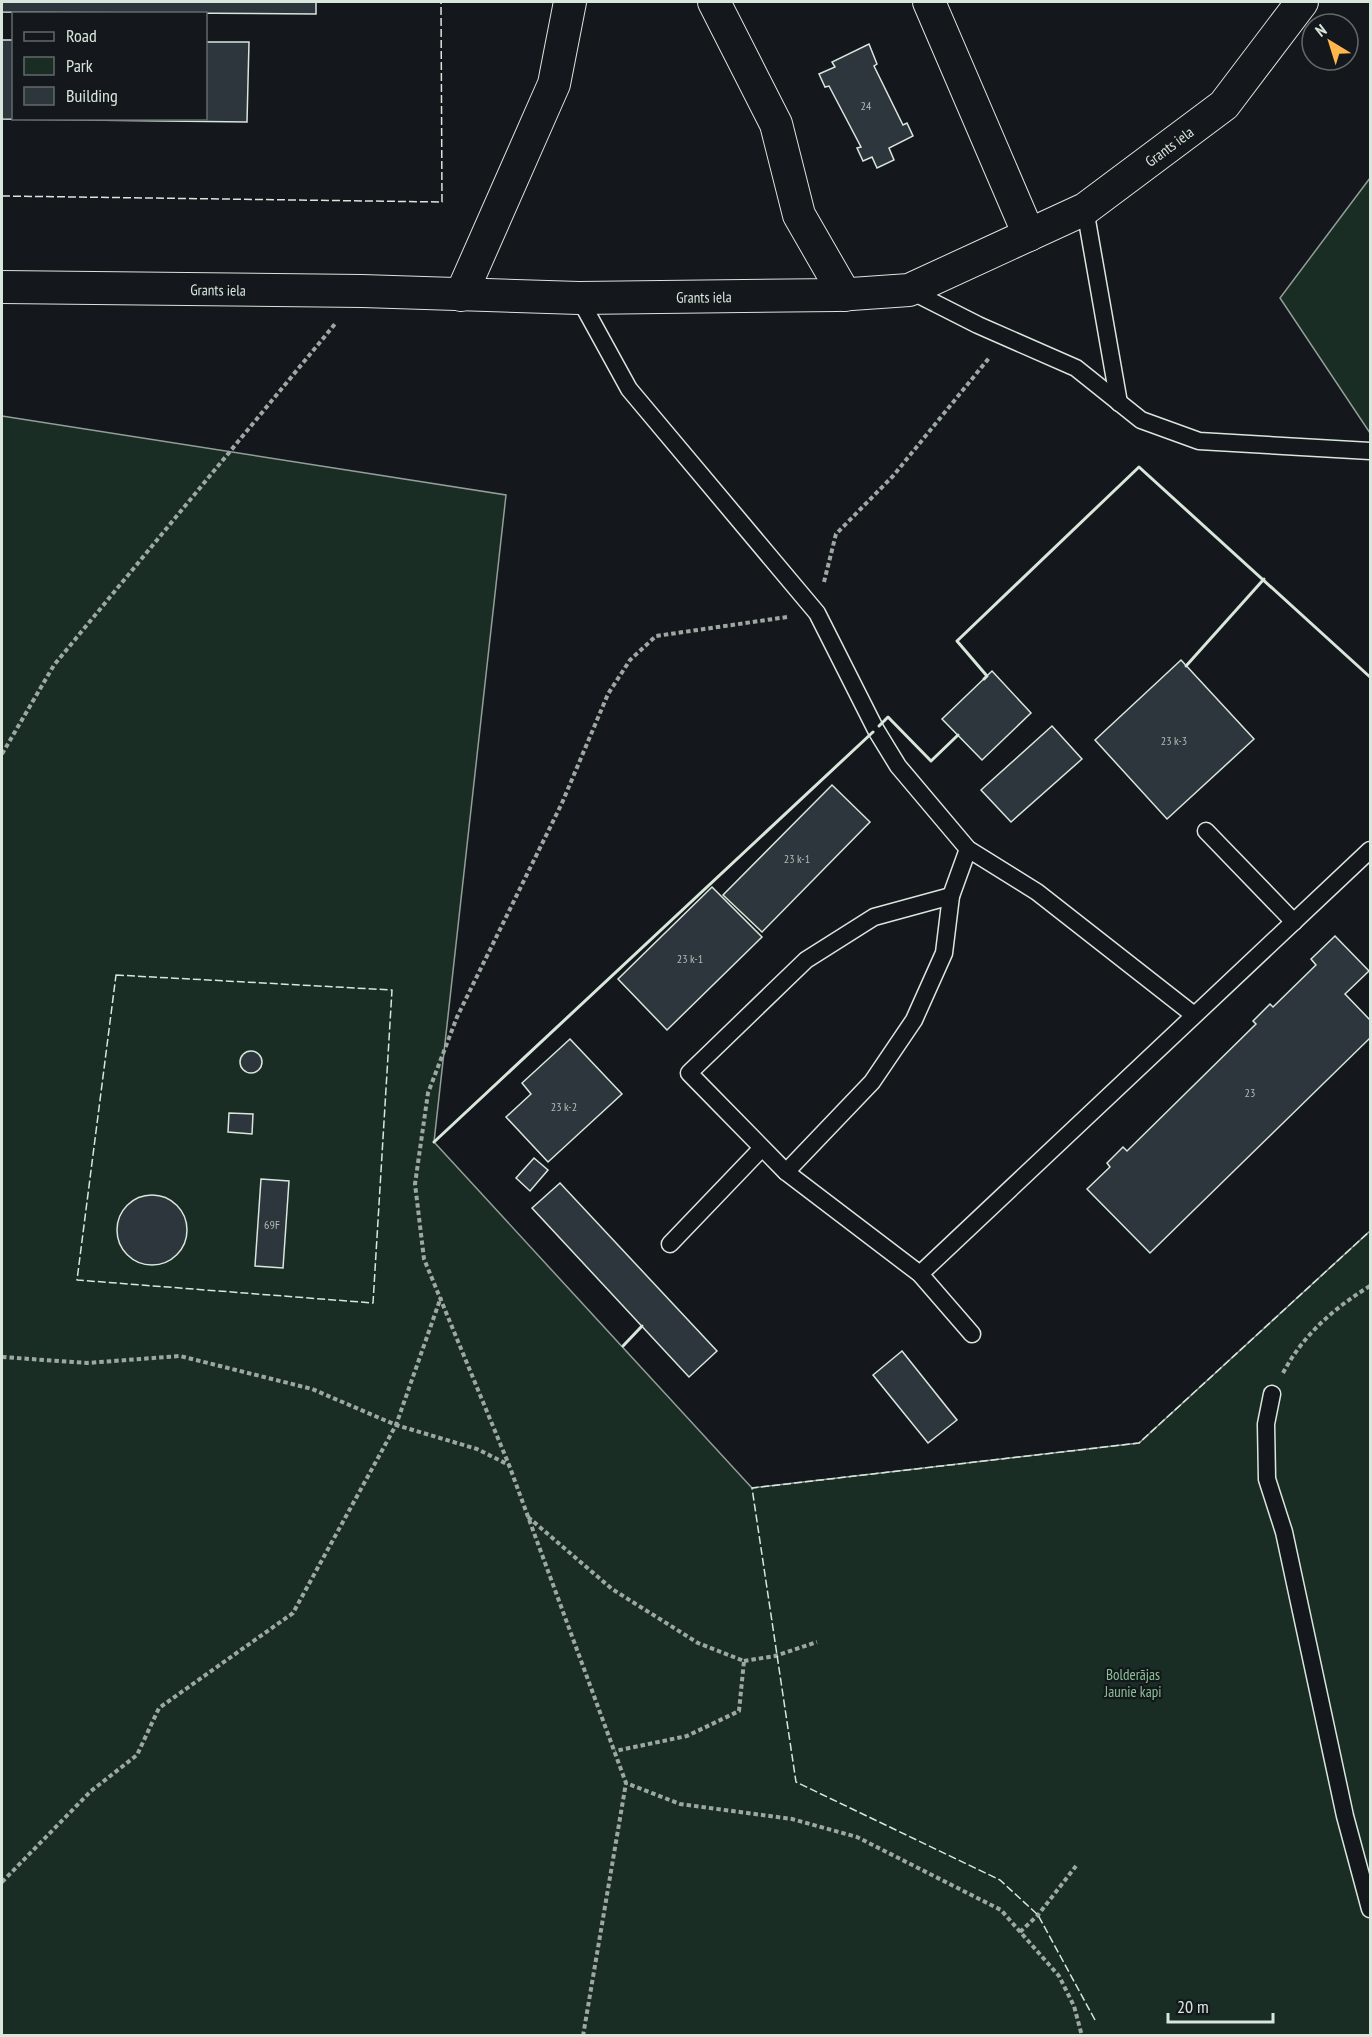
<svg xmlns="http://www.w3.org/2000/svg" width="1372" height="2037" font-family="'PT Sans Narrow',sans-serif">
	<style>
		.green { fill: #1a2d24; stroke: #939e99; stroke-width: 1.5 }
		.building { fill: #2c363c; stroke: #d8e6dc; stroke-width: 1.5 }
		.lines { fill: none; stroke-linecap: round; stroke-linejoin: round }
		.service-casing { stroke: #d8e6dc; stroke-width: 19 }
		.minor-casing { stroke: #d8e6dc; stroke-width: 34 }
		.path { stroke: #9da8a2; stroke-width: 4; stroke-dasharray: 4.5 3; stroke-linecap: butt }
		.service { stroke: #14181c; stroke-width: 16 }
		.minor { stroke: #14181c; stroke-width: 32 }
		.fence { stroke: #d8e6dc; stroke-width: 1.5; stroke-dasharray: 8 3; stroke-linecap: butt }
		.wall { stroke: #d8e6dc; stroke-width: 3 }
		.labels { text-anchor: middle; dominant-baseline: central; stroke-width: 4.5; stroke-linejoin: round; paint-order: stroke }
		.number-label { font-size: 12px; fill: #adbab4 }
		.street-label { font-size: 15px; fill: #d8e6dc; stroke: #14181c }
		.park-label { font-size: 15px; fill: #8ac095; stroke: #14181c }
	</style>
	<rect width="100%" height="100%" fill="#14181c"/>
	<!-- green -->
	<g class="green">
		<path d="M1370,178V433L1280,298Z"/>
		<path d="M2,416L506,495L434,1142L752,1488L1139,1443L1370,1231V2035H2Z"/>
	</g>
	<!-- building -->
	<g class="building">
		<path d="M2,2H316V14L2,12Z"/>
		<path d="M2,40H14V118H206V42H249L247,122L2,119Z"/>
		<path d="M869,44L877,64L874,66L903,125L907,123L913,136L889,148L894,160L877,168L872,157L863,161L857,148L861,147L829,86L825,87L819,74L835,67L832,62Z"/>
		<path d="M1181,660L1254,739L1167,819L1095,740Z"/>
		<path d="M992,671L1031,713L982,760L942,719Z"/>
		<path d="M1052,726L1082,759L1011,822L981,790Z"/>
		<path d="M832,785L870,822L762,932L723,895Z"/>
		<path d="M712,887L762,937L667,1030L618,979Z"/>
		<path d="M1335,936L1369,971L1345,994L1370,1020V1038L1150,1253L1087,1189L1110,1167L1107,1163L1123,1147L1127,1151L1256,1024L1253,1021L1270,1004L1273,1007L1316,965L1311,959Z"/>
		<path d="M570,1039L622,1094L548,1162L506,1117L531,1094L522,1083Z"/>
		<circle cx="251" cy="1062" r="11"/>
		<path d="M229,1113L253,1114L252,1134L228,1132Z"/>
		<path d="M534,1158L548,1170L530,1191L516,1178Z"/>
		<path d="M261,1179L289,1181L283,1268L255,1266Z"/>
		<path d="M560,1183L717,1351L689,1377L532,1208Z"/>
		<circle cx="152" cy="1230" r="35"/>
		<path d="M902,1351L957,1420L928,1443L873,1375Z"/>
	</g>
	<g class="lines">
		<defs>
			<g id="service">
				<path d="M1085,209L1119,403"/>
				<path d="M909,290L978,325L1076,368L1141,420L1199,441L1370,451"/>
				<path d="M579,298L629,389L817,613L876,730L898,766L968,849L1037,892L1194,1015"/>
				<path d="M1206,831L1294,922"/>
				<path d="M951,896L874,917L806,960L689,1073L786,1172L920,1274L972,1334"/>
				<path d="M786,1172L872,1082L914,1020L944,953L951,896L968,849"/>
				<path d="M670,1244L761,1149"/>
				<path d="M920,1274L1370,850"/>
				<path d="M1272,1394L1266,1424L1267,1479L1284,1532L1345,1816L1370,1909"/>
			</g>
			<g id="minor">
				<path d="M714,2L776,124L799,215L845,295"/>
				<path d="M929,2L1029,235"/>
				<path id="s1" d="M2,287L362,291L579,298L837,295L909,290L1085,209L1224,105L1302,2"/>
				<path d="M461,295L554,84L570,2"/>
			</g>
		</defs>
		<!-- service casing -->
		<use href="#service" class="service-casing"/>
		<!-- minor casing -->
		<use href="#minor" class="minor-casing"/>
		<!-- path -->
		<g class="path">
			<path d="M824,582L836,534L893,476L989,358"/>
			<path d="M787,617L656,636L630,660L608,694L562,803L457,1017L428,1093L415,1184L424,1259L509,1465L626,1783L680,1804L792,1819L857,1837L1001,1910L1059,1976L1074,2006L1082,2036"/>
			<path d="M2,754L54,665L335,324"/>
			<path d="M2,1357L87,1363L180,1356L312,1389L396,1425L477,1449L509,1465"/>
			<path d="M1283,1373C1303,1335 1334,1308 1370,1286"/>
			<path d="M528,1517L612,1589L698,1643L744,1661L739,1711L687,1736L615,1751"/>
			<path d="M744,1661L775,1656L817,1642"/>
			<path d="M2,1882L91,1791L137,1755L159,1708L293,1613L396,1425L441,1297"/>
			<path d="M1020,1932L1038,1915L1076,1866"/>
			<path d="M583,2036L626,1783"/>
		</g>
		<!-- service -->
		<use href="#service" class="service"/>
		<!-- minor -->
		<use href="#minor" class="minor"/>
		<!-- fence -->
		<g class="fence">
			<path d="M2,196L442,202L441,2"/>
			<path d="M116,975L392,990L373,1303L77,1280Z"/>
			<path d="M1095,2020L1038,1915L1000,1880L796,1782L752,1488L1139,1443L1370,1231"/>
		</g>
		<!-- wall -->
		<g class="wall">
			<path d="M1186,666L1264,579"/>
			<path d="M984,679L987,676L957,641L1139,467L1370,677"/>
			<path d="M879,726L888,717L931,761L958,735"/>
			<path d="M434,1142L873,732"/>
			<path d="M623,1346L642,1326"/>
		</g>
	</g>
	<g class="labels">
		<!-- number labels -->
		<g class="number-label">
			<text x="866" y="105">24</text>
			<text x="1174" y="740">23 k-3</text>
			<text x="797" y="858">23 k-1</text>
			<text x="690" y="958">23 k-1</text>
			<text x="1250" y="1092">23</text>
			<text x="564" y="1106">23 k-2</text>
			<text x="272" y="1224">69F</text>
		</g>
		<!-- street labels -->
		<g class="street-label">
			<text stroke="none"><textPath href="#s1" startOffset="1206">Grants iela</textPath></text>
			<text stroke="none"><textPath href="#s1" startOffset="216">Grants iela</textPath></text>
			<text stroke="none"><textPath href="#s1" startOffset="702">Grants iela</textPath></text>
		</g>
		<!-- park labels -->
		<g class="park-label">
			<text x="1133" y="1674">Bolderājas<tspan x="1133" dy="17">Jaunie kapi</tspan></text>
		</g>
	</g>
	<!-- border -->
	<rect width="1372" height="2037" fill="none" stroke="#d8e6dc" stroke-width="6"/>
	<!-- legend -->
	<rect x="12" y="12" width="195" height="108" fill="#14181c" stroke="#626a69" stroke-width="1.5"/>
	<rect x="24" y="32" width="30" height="9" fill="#14181c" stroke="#626a69" stroke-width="1.5"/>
	<text x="66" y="42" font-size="18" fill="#d8e6dc">Road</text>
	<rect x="24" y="57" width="30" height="18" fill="#1a2d24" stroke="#626a69" stroke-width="1.5"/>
	<text x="66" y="72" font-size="18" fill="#d8e6dc">Park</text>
	<rect x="24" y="87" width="30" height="18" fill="#2c363c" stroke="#626a69" stroke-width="1.5"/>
	<text x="66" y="102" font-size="18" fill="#d8e6dc">Building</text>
	<!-- north arrow -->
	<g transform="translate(1330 42) rotate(322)"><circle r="28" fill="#14181c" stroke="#626a69" stroke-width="1.5"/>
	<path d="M0-4.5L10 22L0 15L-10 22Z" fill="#ffb74d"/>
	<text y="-9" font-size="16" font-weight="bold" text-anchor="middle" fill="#d8e6dc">N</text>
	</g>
	<!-- scale -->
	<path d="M1168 2013v9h105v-9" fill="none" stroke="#d8e6dc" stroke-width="3"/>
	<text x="1177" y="2013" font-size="18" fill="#d8e6dc" stroke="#14181c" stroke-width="4.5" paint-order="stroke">20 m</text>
</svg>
